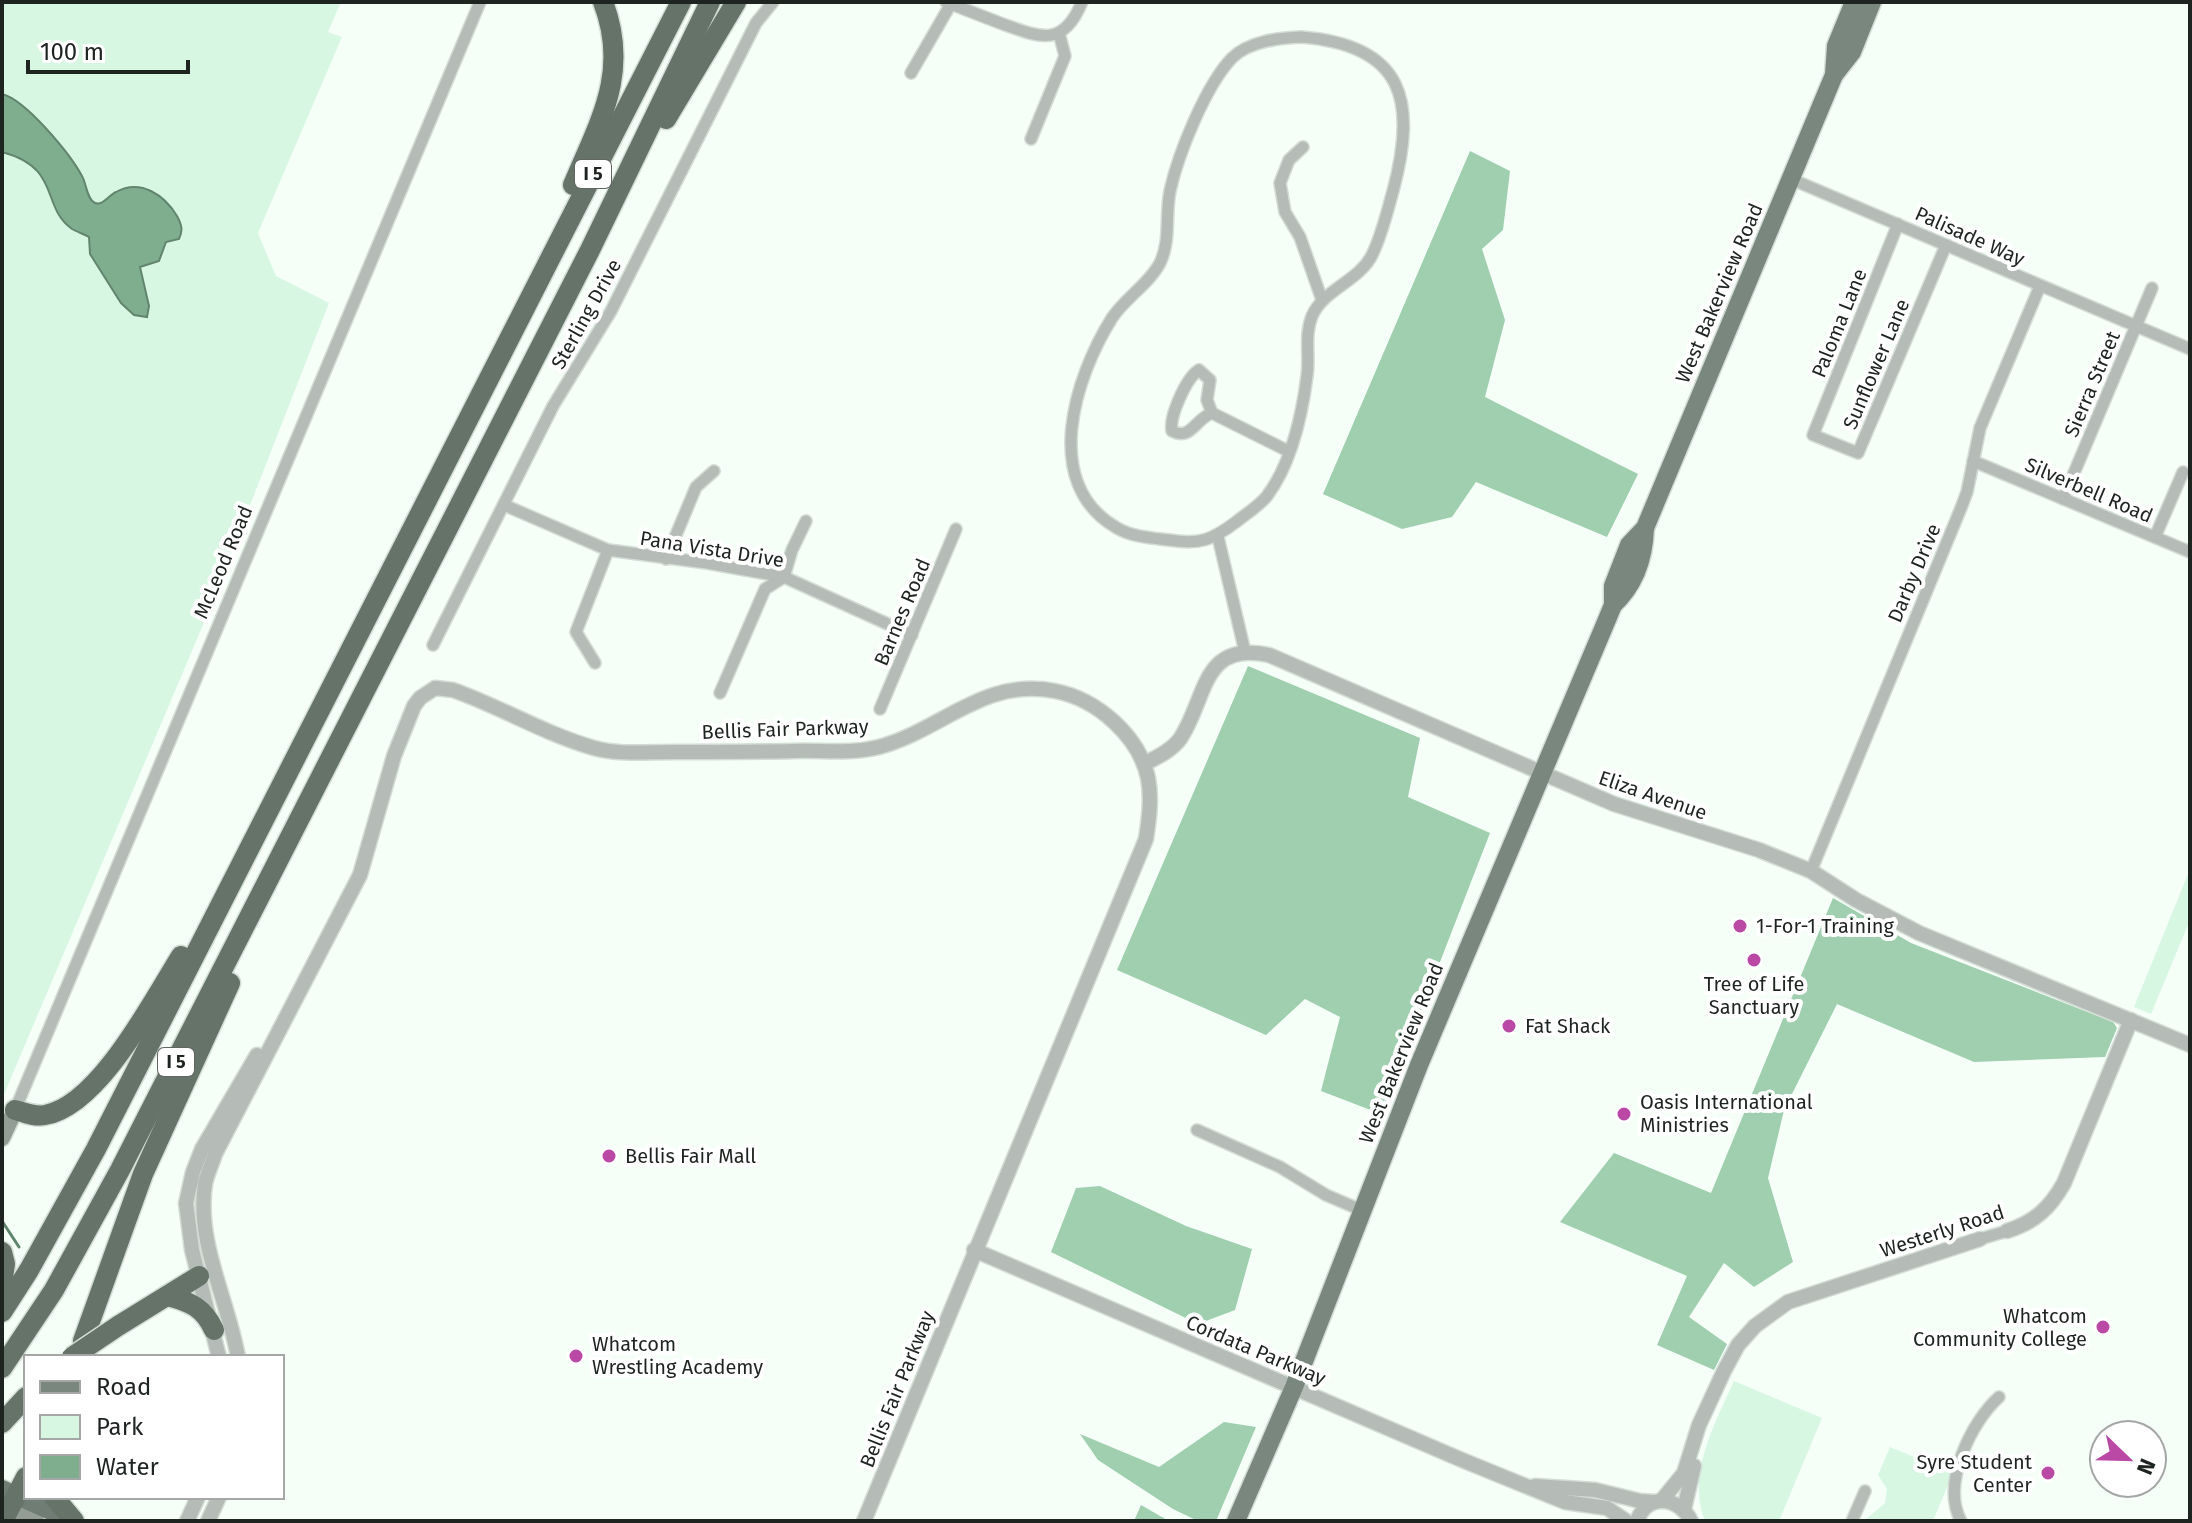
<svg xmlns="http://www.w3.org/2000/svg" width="2192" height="1523" font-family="'Fira Sans',sans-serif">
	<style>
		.green { fill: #d8f7e2 }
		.forest { fill: #9fcfaf }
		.water { fill: #7fae8f; stroke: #62856e; stroke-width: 2 }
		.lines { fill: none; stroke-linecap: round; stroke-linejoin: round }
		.stream { stroke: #62856e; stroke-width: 3 }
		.minor-casing { stroke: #d3dcd5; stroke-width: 14 }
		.tertiary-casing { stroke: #d3dcd5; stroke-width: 17 }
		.secondary-casing { stroke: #d3dcd5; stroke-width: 19 }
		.primary-casing { stroke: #d3dcd5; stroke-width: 21 }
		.trunk-casing { stroke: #d3dcd5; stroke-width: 21 }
		.motorway-casing { stroke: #d3dcd5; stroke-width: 23 }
		.minor { stroke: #b5bcb7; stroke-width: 11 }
		.tertiary { stroke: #b5bcb7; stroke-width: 14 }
		.secondary { stroke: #939d96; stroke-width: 16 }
		.primary { stroke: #7a877e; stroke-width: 18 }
		.trunk { stroke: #707d74; stroke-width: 18 }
		.motorway { stroke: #657369; stroke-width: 20 }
		.motorway-bridge-casing { stroke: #d3dcd5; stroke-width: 23; stroke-linecap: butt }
		.motorway-bridge { stroke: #657369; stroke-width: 20 }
		.poi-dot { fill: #b949a4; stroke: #fff; stroke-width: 3 }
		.labels { text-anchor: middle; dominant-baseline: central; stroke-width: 8; stroke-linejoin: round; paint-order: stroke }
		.shield { fill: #fff; stroke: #626663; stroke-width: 2 }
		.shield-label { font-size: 18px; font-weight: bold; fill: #1e2420 }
		.street-label { font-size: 20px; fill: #1e2420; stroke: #fff }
		.poi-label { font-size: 20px; fill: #1e2420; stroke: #fff; text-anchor: start }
	</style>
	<rect width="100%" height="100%" fill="#f5fff8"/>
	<!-- green -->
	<g class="green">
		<path d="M2,2H341L328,32L342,37L258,233L276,276L329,303L206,618L2,1099Z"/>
		<path d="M2190,869V920L2151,1014L2134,1007Z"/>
		<path d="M1734,1381L1822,1418L1779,1521H1705C1686,1475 1715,1423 1734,1381Z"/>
		<path d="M1890,1447L1953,1473L1933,1521H1864L1885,1503L1887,1489L1878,1475Z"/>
	</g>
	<!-- forest -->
	<g class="forest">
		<path d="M1470,151L1510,171L1503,230L1482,249L1505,320L1485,397L1638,474L1607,537L1476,482L1452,517L1402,529L1323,494Z"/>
		<path d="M1248,666L1420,738L1408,797L1490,833L1381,1114L1321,1091L1340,1017L1305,999L1266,1035L1117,970Z"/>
		<path d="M1833,898L1911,943L2113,1022L2117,1028L2105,1057L1974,1062L1837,1004L1784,1110L1768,1178L1793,1262L1754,1287L1724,1263L1689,1317L1727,1344L1714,1370L1657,1345L1687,1276L1560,1222L1614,1153L1711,1193Z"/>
		<path d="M1100,1186L1186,1226L1252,1249L1235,1310L1198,1324L1051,1252L1076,1188Z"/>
		<path d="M1224,1422L1256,1427L1216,1521H1198L1173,1509L1098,1460L1080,1434L1159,1467Z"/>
		<path d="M1141,1505L1167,1520L1168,1521H1134Z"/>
	</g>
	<!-- water -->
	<path class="water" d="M2,94C26,100 70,154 82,176C86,182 87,200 95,203C103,206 109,195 116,192C141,178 165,196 177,216C182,225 183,231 179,239L166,242L159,261L140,267L149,306L147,317L134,315L121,303L90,254L89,237C84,234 77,232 72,229C40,206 62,168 2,152Z"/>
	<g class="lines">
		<!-- stream -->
		<path class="stream" d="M2,1221L19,1247"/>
		<defs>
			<g id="minor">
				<path d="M946,2C964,9 982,16 1000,23C1039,37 1063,49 1082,2"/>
				<path d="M1301,37C1405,45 1417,102 1393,191C1387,212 1382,235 1372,255C1359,281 1324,289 1312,316C1304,336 1310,356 1307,376C1302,415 1291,464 1267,496C1259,506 1246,514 1236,522C1212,540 1200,545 1169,540C1152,538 1132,537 1117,528C1040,484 1075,377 1112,318C1125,298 1149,284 1160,263C1171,240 1165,215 1170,191C1178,154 1206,85 1232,58C1249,41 1279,38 1301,37Z"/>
				<path d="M911,73L952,2"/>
				<path d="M1031,139L1065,56L1059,33"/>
				<path d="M1303,147L1289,160L1280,183L1285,212L1300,237L1322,300"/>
				<path d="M1791,179L2190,349"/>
				<path d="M1898,224L1813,435L1858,453L1946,245"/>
				<path d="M1199,370L1210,380L1207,400L1212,413C1195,419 1191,441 1172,431C1169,417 1186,378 1199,370Z"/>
				<path d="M1212,413L1288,451"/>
				<path d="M1973,461L2190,552"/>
				<path d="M2063,499L2152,288"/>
				<path d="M504,505L608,550L707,563L784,577L912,635"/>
				<path d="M1218,537L1245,652"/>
				<path d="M2155,537L2183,472"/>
				<path d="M666,559L696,487L714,471"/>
				<path d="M433,645L553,406L611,311L756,23L773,2"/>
				<path d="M595,663L576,632L608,550"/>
				<path d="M720,693L765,589L784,577L792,550L806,521"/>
				<path d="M880,709L956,529"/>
				<path d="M1811,871L1961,508L1967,492L1980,428L2040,286"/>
				<path d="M15,1110L480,2"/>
				<path d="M1197,1130L1280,1167L1326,1195L1361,1210"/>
				<path d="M1980,1239L2007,1231"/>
				<path d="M1852,1521L1865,1491"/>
				<path d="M1961,1521C1941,1484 1971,1422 1999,1397"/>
			</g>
			<g id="tertiary">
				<path d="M1144,764C1157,757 1171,751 1180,739C1207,699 1201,640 1269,655L1614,804L1759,850L1811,871L1856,900L1919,933L2190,1045"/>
				<path d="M2007,1231C2035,1222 2050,1208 2064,1183L2131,1020"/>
				<path d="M974,1250L1462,1460L1565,1502L1607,1508L1626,1521"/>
				<path d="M219,1357L192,1250L186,1203L193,1172L202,1149L257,1055"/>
				<path d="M238,1357C228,1300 196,1242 205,1184C207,1174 212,1164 215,1154L360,875L394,756L414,706L420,698L435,688L453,690C501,707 545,734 594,748C619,755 646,752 672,752C713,752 753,752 794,751C821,750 852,754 879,747C942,730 984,677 1055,691C1097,699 1139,736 1148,778C1152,798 1149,819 1146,839L864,1521"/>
				<path d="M1535,1486L1595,1490L1640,1501L1653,1502"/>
				<path d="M1662,1500L1684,1473L1699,1425L1724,1371L1738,1345L1755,1326L1788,1302L1980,1239"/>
				<path d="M1684,1509L1694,1466"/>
				<path d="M187,1521L198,1497"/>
				<path d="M208,1521L219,1497"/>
				<path d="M1637,1521C1647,1493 1679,1496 1691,1521"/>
			</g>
			<g id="secondary">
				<path d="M2,1138L15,1110"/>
				<path d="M2,1506L36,1521"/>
			</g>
			<g id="primary">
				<path d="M1834,75L1836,46L1854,2"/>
				<path d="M1613,605C1636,584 1644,558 1645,528"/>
				<path d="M1236,1521L1294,1387L1419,1065L1606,622L1613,605V586L1629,545L1645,528L1834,75L1852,52L1872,2"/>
			</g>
			<path id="trunk" d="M2,1489L73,1521"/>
			<g id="motorway">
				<path d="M666,119L736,2"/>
				<path d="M573,185C600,121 630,72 603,2"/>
				<path d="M15,1110C25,1113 35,1117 45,1115C99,1106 154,999 181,956"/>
				<path d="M2,1252L5,1264L2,1284"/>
				<path d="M168,1296C191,1302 204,1308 214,1330"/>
				<path d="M2,1312L29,1270L96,1149L681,2"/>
				<path d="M118,1326L199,1276"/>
				<path d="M83,1341L143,1174L230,983"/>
				<path d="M2,1368L54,1290L120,1170L590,250L710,2"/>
				<path d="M2,1423L26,1397"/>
				<path d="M54,1497L74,1521"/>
				<path d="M3,1521L26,1477"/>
			</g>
		</defs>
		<!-- minor casing -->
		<use href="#minor" class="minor-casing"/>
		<!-- tertiary casing -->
		<use href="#tertiary" class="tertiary-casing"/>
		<!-- secondary casing -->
		<use href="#secondary" class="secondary-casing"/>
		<!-- primary casing -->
		<use href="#primary" class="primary-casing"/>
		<!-- trunk casing -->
		<use href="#trunk" class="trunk-casing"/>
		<!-- motorway casing -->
		<use href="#motorway" class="motorway-casing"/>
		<!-- minor -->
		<use href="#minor" class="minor"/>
		<!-- tertiary -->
		<use href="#tertiary" class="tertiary"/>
		<!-- secondary -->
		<use href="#secondary" class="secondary"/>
		<!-- primary -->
		<use href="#primary" class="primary"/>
		<!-- trunk -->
		<use href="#trunk" class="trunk"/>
		<!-- motorway -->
		<use href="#motorway" class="motorway"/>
		<defs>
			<path id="motorway-bridge" d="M72,1357L118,1326"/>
		</defs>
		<!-- motorway-bridge casing -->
		<use href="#motorway-bridge" class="motorway-bridge-casing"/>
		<!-- motorway-bridge -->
		<use href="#motorway-bridge" class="motorway-bridge"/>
	</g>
	<!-- markers -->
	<g class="poi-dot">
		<circle cx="1740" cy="926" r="8"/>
		<circle cx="1754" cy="960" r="8"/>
		<circle cx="1509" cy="1026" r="8"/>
		<circle cx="1624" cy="1114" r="8"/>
		<circle cx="609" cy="1156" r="8"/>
		<circle cx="2103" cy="1327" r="8"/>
		<circle cx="576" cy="1356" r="8"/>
		<circle cx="2048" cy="1473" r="8"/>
	</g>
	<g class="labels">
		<!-- shield labels -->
		<g class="shield">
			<rect x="575" y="160" width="36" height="28" rx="6"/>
			<rect x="158" y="1048" width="36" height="28" rx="6"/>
		</g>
		<g class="shield-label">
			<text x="593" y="174">I 5</text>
			<text x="176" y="1062">I 5</text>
		</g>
		<!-- street labels -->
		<g class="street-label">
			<text transform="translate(1970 236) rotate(24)">Palisade Way</text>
			<text transform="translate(1719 293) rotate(-67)">West Bakerview Road</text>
			<text transform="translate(586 314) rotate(-61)">Sterling Drive</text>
			<text transform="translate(1839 323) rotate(-68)">Paloma Lane</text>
			<text transform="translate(1876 364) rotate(-67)">Sunflower Lane</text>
			<text transform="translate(2092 384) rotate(-67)">Sierra Street</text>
			<text transform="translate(2089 490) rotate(23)">Silverbell Road</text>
			<text transform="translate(712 549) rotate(9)">Pana Vista Drive</text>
			<text transform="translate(223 562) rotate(-67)">McLeod Road</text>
			<text transform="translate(1914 573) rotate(-67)">Darby Drive</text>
			<text transform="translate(902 612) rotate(-67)">Barnes Road</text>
			<text transform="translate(785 729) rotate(-2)">Bellis Fair Parkway</text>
			<text transform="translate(1653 795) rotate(19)">Eliza Avenue</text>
			<text transform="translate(1401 1053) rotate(-68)">West Bakerview Road</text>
			<text transform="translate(1942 1231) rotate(-18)">Westerly Road</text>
			<text transform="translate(1256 1350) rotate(23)">Cordata Parkway</text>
			<text transform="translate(897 1389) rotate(-68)">Bellis Fair Parkway</text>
		</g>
		<!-- poi labels -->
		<g class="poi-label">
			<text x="1756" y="926">1-For-1 Training</text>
			<text x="1754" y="984" text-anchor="middle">Tree of Life<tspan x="1754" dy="23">Sanctuary</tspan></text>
			<text x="1525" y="1026">Fat Shack</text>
			<text x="1640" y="1102">Oasis International<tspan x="1640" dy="23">Ministries</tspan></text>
			<text x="625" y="1156">Bellis Fair Mall</text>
			<text x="2087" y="1316" text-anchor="end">Whatcom<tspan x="2087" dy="23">Community College</tspan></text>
			<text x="592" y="1344">Whatcom<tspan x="592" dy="23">Wrestling Academy</tspan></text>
			<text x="2032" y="1462" text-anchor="end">Syre Student<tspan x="2032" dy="23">Center</tspan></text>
		</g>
	</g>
	<!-- border -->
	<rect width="2192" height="1523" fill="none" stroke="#1e2420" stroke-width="8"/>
	<!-- legend -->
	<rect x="24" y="1355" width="260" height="144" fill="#ffffff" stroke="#a5a7a6" stroke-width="2"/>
	<rect x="40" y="1381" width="40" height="12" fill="#7a877e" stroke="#a5a7a6" stroke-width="2"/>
	<text x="96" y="1395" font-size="24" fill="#1e2420">Road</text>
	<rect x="40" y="1415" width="40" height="24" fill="#d8f7e2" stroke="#a5a7a6" stroke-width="2"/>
	<text x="96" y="1435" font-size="24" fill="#1e2420">Park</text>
	<rect x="40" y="1455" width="40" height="24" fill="#7fae8f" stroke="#a5a7a6" stroke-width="2"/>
	<text x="96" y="1475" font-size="24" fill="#1e2420">Water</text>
	<!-- north arrow -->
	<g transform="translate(2128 1459) rotate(113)"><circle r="38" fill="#ffffff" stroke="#a5a7a6" stroke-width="2"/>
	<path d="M0-6L14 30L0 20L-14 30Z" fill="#b949a4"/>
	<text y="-12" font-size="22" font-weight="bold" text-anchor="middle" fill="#1e2420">N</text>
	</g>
	<!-- scale -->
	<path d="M28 60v12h160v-12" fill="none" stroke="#1e2420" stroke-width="4"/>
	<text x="40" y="60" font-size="24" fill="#1e2420" stroke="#ffffff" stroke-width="6" paint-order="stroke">100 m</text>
</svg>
